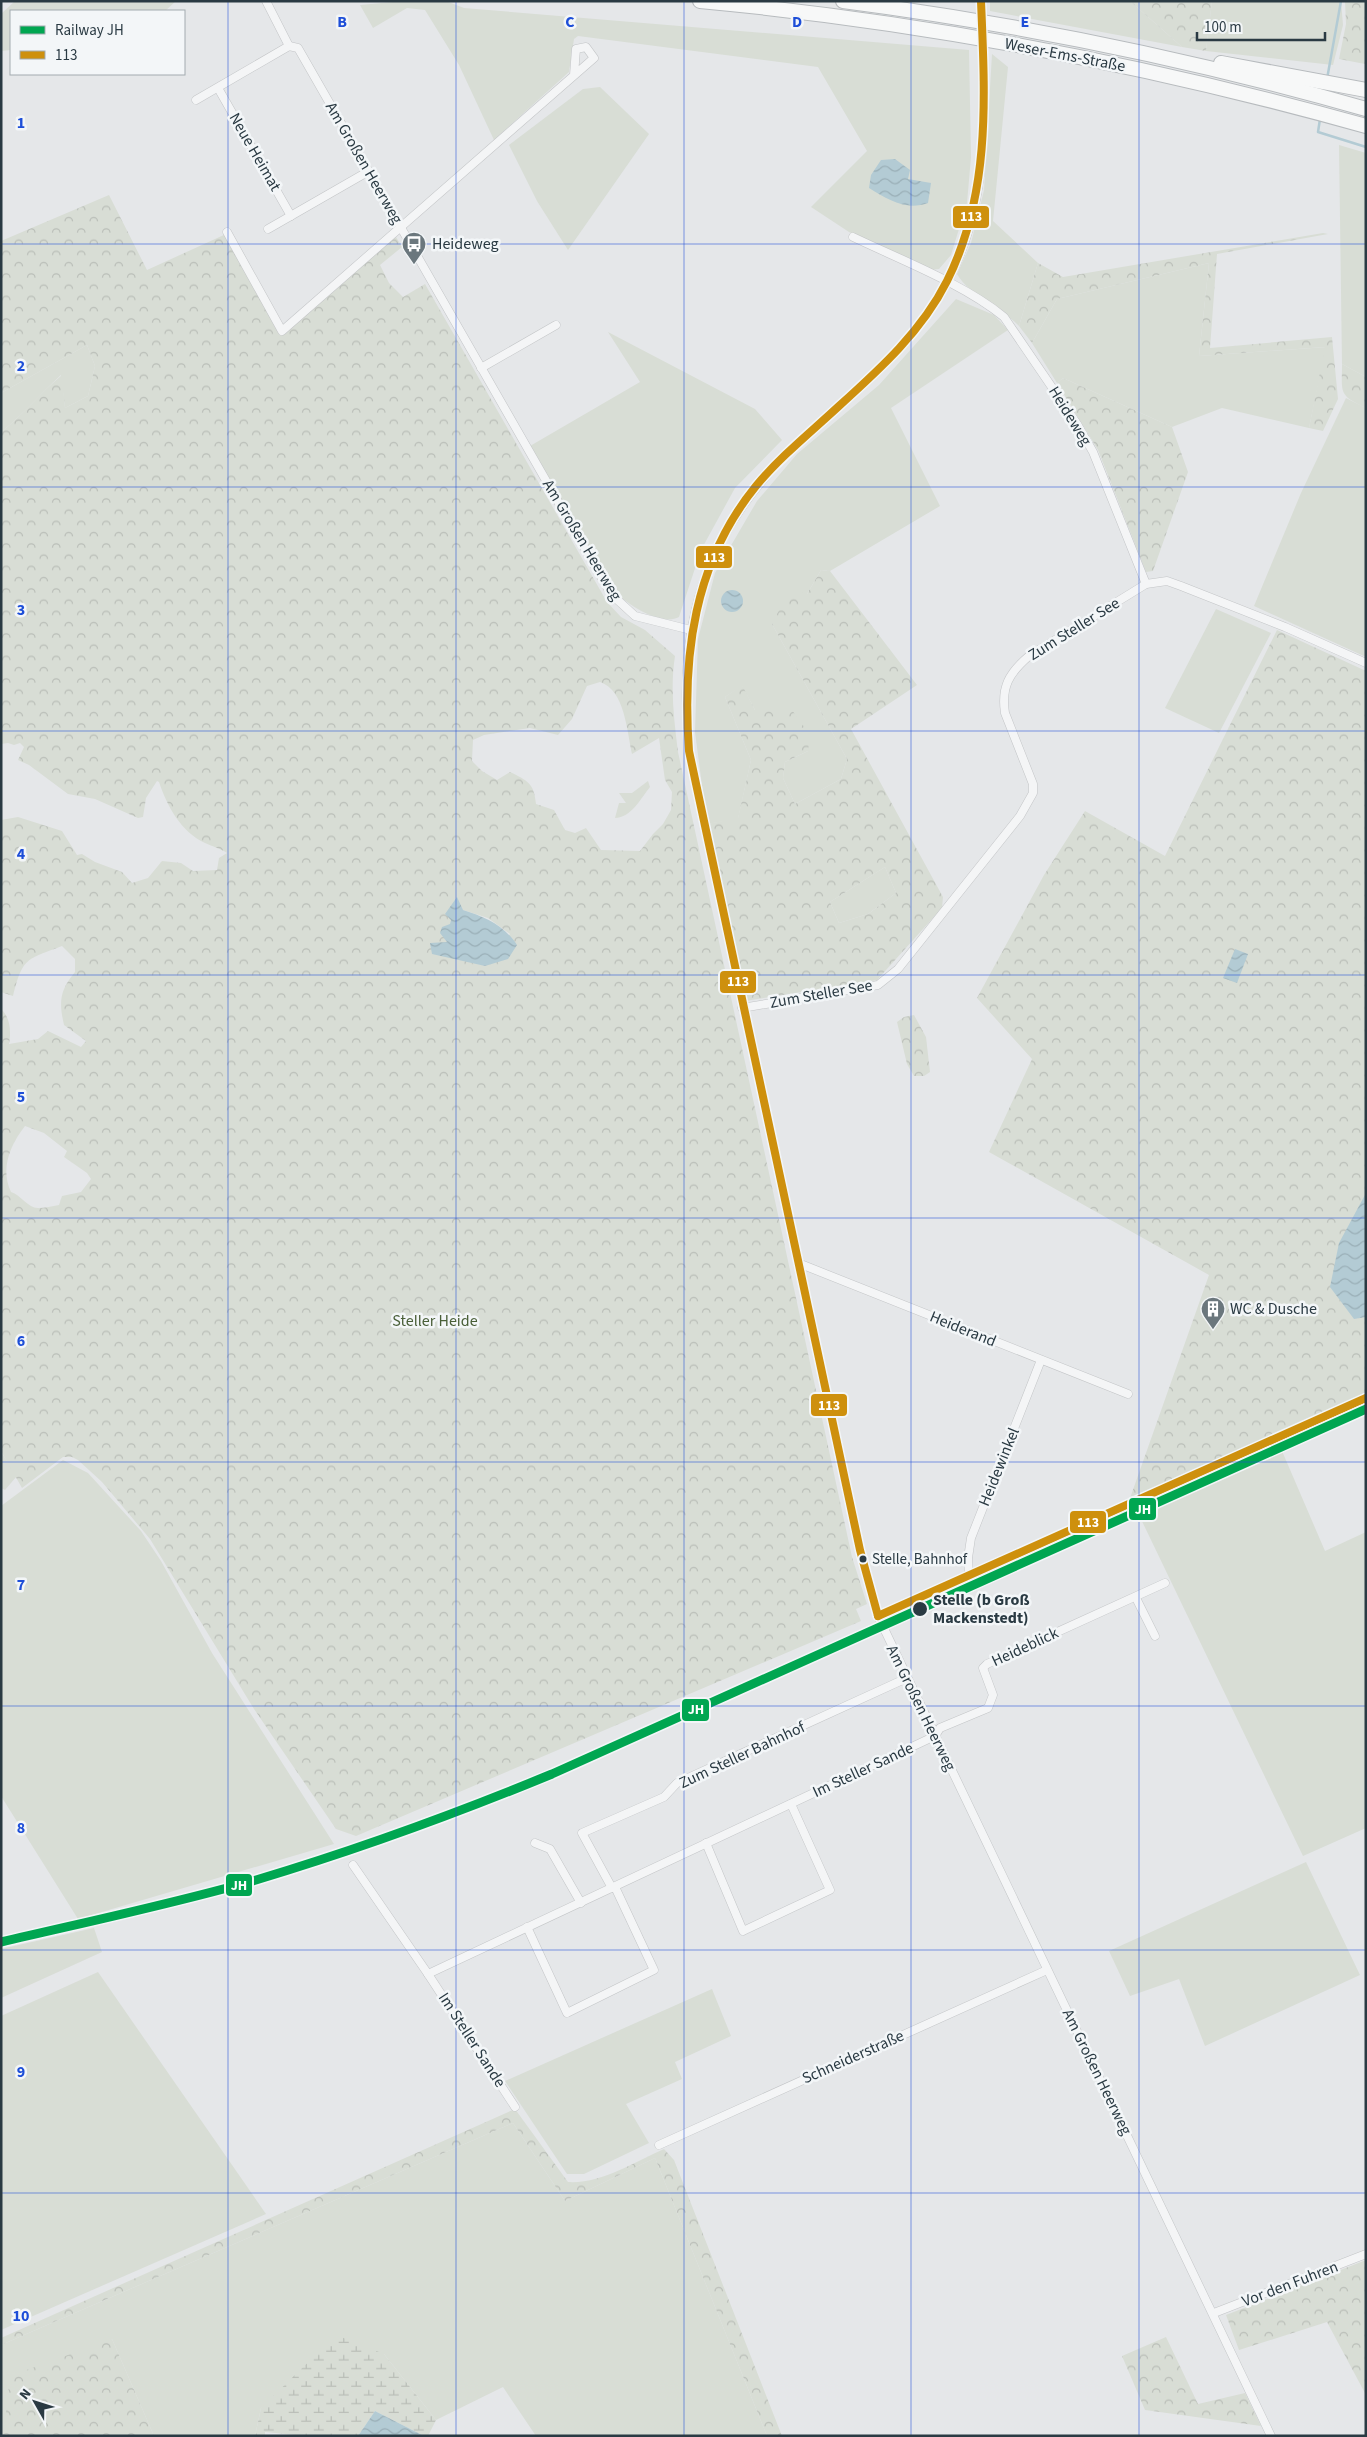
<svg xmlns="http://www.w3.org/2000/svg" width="1367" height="2437" font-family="'Source Sans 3',sans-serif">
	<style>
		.grass { fill: #d8ddd5 }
		.forest { fill: url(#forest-crowns); fill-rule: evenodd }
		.wetland { fill: url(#wetland-marsh) }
		.water { fill: url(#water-waves) }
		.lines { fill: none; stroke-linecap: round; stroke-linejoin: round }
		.stream { stroke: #b3cbd4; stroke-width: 2.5 }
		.street-casing { stroke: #c3c5c7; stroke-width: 9 }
		.highway-casing { stroke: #b7bbbe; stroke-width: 16 }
		.street { stroke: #f4f5f6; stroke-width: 8 }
		.highway { stroke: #f7f8f8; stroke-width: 14 }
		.street-bridge-casing { stroke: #c3c5c7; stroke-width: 9; stroke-linecap: butt }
		.street-bridge { stroke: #f4f5f6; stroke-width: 8 }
		.bus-1-casing { stroke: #f3f6f8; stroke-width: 11 }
		.bus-1 { stroke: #ce900d; stroke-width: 8 }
		.rail-1-casing { stroke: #f3f6f8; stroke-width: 12 }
		.rail-1 { stroke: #00a651; stroke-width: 9 }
		.grid { fill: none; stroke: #1d4ed8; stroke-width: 1; stroke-opacity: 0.55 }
		.bus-dot { fill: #2a3a43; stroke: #f3f6f8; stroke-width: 2 }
		.labels { text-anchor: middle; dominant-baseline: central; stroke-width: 5; stroke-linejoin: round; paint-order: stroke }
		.bus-label { font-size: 15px; fill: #2a3a43; stroke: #f3f6f8; text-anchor: start }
		.street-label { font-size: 16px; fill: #2a3a43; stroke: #f3f6f8 }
		.poi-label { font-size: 16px; fill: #2a3a43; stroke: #f3f6f8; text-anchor: start }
		.park-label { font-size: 16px; fill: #495f38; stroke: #f3f6f8 }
		.stop-label { font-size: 16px; font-weight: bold; fill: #2a3a43; stroke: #f3f6f8; text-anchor: start }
		.grid-label { font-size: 16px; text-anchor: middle; font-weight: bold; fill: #1d4ed8; stroke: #f3f6f8; stroke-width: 5; stroke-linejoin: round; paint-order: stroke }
		.line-badge { stroke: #f3f6f8; stroke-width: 2 }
		.badge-label { font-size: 14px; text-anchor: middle; font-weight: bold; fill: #fff }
	</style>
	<defs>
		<pattern id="forest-crowns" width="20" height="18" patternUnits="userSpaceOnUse" patternTransform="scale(1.25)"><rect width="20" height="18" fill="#d8ddd5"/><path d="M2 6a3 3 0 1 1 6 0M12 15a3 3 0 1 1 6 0" fill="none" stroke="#babeb8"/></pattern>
		<pattern id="wetland-marsh" width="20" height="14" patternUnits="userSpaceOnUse" patternTransform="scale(1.25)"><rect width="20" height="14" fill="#d8ddd5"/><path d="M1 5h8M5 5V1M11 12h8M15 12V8" fill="none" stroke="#babeb8"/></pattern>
		<pattern id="water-waves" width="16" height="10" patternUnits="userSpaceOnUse" patternTransform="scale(1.25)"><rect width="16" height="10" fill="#b3cbd4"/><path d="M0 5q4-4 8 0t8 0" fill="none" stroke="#9aafb7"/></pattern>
	</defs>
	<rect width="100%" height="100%" fill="#e5e7e9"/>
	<!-- grass -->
	<g class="grass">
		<path d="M15,1H176L165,11H11V50L1,51V14Z"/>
		<path d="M404,1H446L464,8L969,50L971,157L967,203L951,255L939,269L929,270L849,232L811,207L867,151L818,67L578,36L574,39L569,72L494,140L459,65L425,10L407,8L373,28L360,5Z"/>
		<path d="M990,1H1130L1182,47L990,11Z"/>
		<path d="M1212,1H1341L1343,25L1333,65L1206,51Z"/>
		<path d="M992,54L1008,67L993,221L1038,263L1019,326C1001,307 970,296 957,274L971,243L984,190Z"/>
		<path d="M600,87L649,134L568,250L537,201L509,145L583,89Z"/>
		<path d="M1339,145L1366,153V377L1342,364Z"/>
		<path d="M1209,263L1199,356L1326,347L1309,428L1222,408L1172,427L1063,378L1057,383L1032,343L1057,299Z"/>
		<path d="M956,299L994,315L1008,330L891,408L940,506L830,571L821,570L807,594L772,624L847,759L841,779L795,804L783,778L785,762L808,751L755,710L742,686L725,697L751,760L738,819L707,824L695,732L698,639L715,573L757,501L797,454L879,385Z"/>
		<path d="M608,332L755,409L782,440L735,488L701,550L679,617C661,627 625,603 613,590L530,446L640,382Z"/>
		<path d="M87,345L95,366L88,396L65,408L61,375C40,394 23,415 1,432V393Z"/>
		<path d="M1346,398L1366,408V657L1254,606L1301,493Z"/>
		<path d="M1216,609L1271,633L1219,733L1165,708Z"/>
		<path d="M648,781L650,787C641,798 631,818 615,818L619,803H626L619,793H632Z"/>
		<path d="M885,867L896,893L868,914L839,923L830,902Z"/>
		<path d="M1282,1451L1325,1551L1366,1532V1828L1303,1856L1139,1515Z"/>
		<path d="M1,1452L17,1476L5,1490L1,1488Z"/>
		<path d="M63,1460L88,1473L141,1531L161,1561L212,1653L334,1844L78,1919L1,1796V1506Z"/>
		<path d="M1306,1862L1360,1975L1205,2046L1179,1979L1130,1996L1109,1951Z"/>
		<path d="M94,1928L102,1952L1,1998V1949Z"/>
		<path d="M98,1972L266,2214L1,2330V2016Z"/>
		<path d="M712,1989L731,2036L675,2062L682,2079L626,2104L649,2143L584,2174H567L505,2081Z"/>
		<path d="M513,2123L565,2201L655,2158L767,2436H536L503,2387L436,2420L384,2354L261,2408L255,2436H154L112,2339L4,2431L1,2429V2345Z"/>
	</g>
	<!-- forest -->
	<g class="forest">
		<path d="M1130,1H1212L1206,51L1182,47Z"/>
		<path d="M1345,1H1366L1365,64L1339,59L1346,24Z"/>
		<path d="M109,195L147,270L226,234L279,334L396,237L402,247L380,265L389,283L403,297L425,284L607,602L621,617L645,630L675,656C670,688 674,720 678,752L852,1557L867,1604L856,1609L861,1621L356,1836L336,1829L254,1709L150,1539L102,1482L78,1460L72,1457H63L22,1488L1,1451V1009C11,1018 11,1033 9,1044L38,1039L48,1031L81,1047L86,1041L64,1025C59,1003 59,991 75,972V959L62,946C26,960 23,957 13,996L1,992V820L18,817L62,831L77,855L82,854L95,862L122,872L132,883L148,878L162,861L181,863L193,871L217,870L219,858L227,853C220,848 213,847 205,843C181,832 167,806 159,782L157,781L146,798L143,817L138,818L95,799L68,794L29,765L18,760L24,747L20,743L14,745L8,743L1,744V432C23,415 40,393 62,375L65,408L88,396L95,366L87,345L1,393V241ZM600,682C625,690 627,732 632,754L659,738L665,780L672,792L671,810L663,824L653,834L640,851L601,850L586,828L575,833L565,830L554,810L536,804C534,783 528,781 510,772L497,780L482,771L472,761L473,740L484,735L530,728L558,735L572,719L587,686ZM463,910L488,918L510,934L485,966L465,960L448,943L451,920ZM25,1126L44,1133L67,1151L64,1157L87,1173L91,1179L81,1192L62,1196L59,1205C52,1206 45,1208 38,1208C28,1208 21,1195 11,1192C0,1169 10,1145 25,1126Z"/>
		<path d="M1323,233L1328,234L1217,254L1210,348L1332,337L1338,399L1323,431L1309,428L1325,347L1199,356L1209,263L1057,299L1032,343L1019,326L1038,263L1063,277Z"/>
		<path d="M1342,364L1366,377V408C1338,395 1342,393 1342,364Z"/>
		<path d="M1063,378L1172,427L1188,472L1153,571L1146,572L1098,450L1057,383Z"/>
		<path d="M821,570L830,571L917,685L851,729L943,897L942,908L877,980L745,1001L707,824L738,818L751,760L725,697L742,685L755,710L789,706L810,735L808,751L785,762L783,778L795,804L841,779L847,759L772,624L789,590L807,594ZM885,867L896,893L868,914L839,923L830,902Z"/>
		<path d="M1277,630L1366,671V1393L1129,1501L1209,1275L989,1152L1032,1059L977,998L1044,875L1085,811L1165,856Z"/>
		<path d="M914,1015L926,1037L930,1072L924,1076H914L907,1064L897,1022L904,1017Z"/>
		<path d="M515,2109L568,2182C601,2184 634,2162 664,2149L674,2160L782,2436H767L655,2158L565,2201L513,2123L1,2345V2338Z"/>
		<path d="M1366,2260V2395L1327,2322L1239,2350L1226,2315Z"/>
		<path d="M1166,2337L1198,2404L1245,2393L1261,2426L1145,2410L1122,2356Z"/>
		<path d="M112,2339L154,2436H1V2429L4,2430L10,2376Z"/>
	</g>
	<!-- wetland -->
	<path class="wetland" d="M336,2335L384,2354L436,2420L428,2436H424L375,2411L358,2436H305L265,2432V2436H255L261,2408Z"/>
	<!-- water -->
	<g class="water">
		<path d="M895,159L910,170L908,179L931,183L928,203C906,211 889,200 869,188L871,175L881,160Z"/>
		<circle cx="732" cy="601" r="11"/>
		<path d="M457,897L463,910C485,917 504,925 517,945L508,959L485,966L432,954L430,943L447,942L440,933L442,927L450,924L451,920L445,914Z"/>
		<path d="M1235,949L1248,954L1237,983L1223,978Z"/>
		<path d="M1366,1193V1317L1354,1319L1330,1287L1339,1243Z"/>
		<path d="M375,2411L424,2436H358Z"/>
	</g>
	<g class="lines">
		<!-- stream -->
		<g class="stream">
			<path d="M1327,79L1341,1"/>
			<path d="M1320,119L1318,132L1366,147"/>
		</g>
		<defs>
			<g id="street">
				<path d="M266,1L289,46"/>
				<path d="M984,79C985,162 980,238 931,309C894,363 842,402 795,446C702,534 677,627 689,751L860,1550L878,1616L1271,2436"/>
				<path d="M218,88L291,216"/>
				<path d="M196,100L289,46L298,48L611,594L635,616L691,630"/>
				<path d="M268,229L369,171"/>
				<path d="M227,232L282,331C386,240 490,149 594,58L586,47L576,49L574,75"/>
				<path d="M853,237C901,260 964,284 1004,317L1077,424L1093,452L1146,584"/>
				<path d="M481,368L556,325"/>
				<path d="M742,1008L878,985L898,969L1020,816L1033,793V784L1005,713C1001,687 1009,673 1029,656L1146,584L1167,581L1181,586L1285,627L1366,663"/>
				<path d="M798,1263L1128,1394"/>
				<path d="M969,1576L968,1558L971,1538L1041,1360"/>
				<path d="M1136,1598L1155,1636"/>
				<path d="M878,1616L1366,1398"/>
				<path d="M535,1843L550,1849L581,1903"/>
				<path d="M706,1843L743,1931L830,1890L791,1804"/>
				<path d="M353,1865L428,1974L515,2107"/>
				<path d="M612,1888L582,1833L664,1797L677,1783L907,1678"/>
				<path d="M527,1927L567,2013L654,1970L615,1887"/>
				<path d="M428,1974L935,1736L940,1728L988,1708L993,1695L983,1668L987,1664L1165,1583"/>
				<path d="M659,2145L1047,1970"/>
				<path d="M1214,2313L1366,2254"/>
			</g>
			<g id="highway">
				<path d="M700,1C925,22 1148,65 1366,126"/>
				<path d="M843,1C1019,24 1195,60 1366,109"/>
				<path d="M1221,63L1366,90"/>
			</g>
		</defs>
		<!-- street casing -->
		<use href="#street" class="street-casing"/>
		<!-- highway casing -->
		<use href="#highway" class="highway-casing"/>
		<!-- street -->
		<use href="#street" class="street"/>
		<!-- highway -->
		<use href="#highway" class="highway"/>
		<defs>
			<path id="street-bridge" d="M981,1L984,79"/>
		</defs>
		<!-- street-bridge casing -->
		<use href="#street-bridge" class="street-bridge-casing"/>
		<!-- street-bridge -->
		<use href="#street-bridge" class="street-bridge"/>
		<defs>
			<g id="bus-1">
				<path d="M878,1616L860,1550L689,751C682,656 694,562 756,486C781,456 811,432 839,406C880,369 922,331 947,281C991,193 985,97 981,1"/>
				<path d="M878,1616L1366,1398"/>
			</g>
		</defs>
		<!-- bus-1 casing -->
		<use href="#bus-1" class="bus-1-casing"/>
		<!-- bus-1 -->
		<use href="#bus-1" class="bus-1"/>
		<defs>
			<path id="rail-1" d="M1,1942C86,1922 172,1904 256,1880C356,1850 455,1814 552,1774L1366,1409"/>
		</defs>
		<!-- rail-1 casing -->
		<use href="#rail-1" class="rail-1-casing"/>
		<!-- rail-1 -->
		<use href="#rail-1" class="rail-1"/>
	</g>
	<!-- grid -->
	<path class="grid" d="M228,1V2436M456,1V2436M684,1V2436M911,1V2436M1139,1V2436M1,244H1366M1,487H1366M1,731H1366M1,975H1366M1,1218H1366M1,1462H1366M1,1706H1366M1,1950H1366M1,2193H1366"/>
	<!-- icons -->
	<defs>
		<symbol id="bus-pin" viewBox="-11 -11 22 30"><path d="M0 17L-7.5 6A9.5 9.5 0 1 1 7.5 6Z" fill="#6b777d" stroke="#f3f6f8"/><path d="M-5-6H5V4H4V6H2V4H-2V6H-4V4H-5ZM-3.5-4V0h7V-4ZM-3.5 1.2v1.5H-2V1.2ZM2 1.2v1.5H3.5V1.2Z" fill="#fff"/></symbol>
		<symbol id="building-pin" viewBox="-11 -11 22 30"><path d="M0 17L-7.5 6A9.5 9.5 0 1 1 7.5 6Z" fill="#6b777d" stroke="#f3f6f8"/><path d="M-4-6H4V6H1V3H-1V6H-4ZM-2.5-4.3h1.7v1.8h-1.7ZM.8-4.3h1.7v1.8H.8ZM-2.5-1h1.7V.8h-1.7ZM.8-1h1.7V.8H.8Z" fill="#fff"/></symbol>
	</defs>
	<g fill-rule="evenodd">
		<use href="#bus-pin" x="400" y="230" width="28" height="38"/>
		<use href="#building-pin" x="1199" y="1295" width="28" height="38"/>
	</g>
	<!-- markers -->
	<g class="bus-dot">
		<circle cx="863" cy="1559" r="4.5"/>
		<circle cx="920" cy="1609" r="8"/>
	</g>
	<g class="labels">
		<!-- bus labels -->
		<g class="bus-label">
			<text x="872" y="1559">Stelle, Bahnhof</text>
		</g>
		<!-- street labels -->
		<g class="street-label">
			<text transform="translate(1065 55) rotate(11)">Weser-Ems-Straße</text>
			<text transform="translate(255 152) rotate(60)">Neue Heimat</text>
			<text transform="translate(364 163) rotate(60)">Am Großen Heerweg</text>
			<text transform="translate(1070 416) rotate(58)">Heideweg</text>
			<text transform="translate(582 540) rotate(59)">Am Großen Heerweg</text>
			<text transform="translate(1074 629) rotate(-32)">Zum Steller See</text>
			<text transform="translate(821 994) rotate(-10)">Zum Steller See</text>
			<text transform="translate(963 1329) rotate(22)">Heiderand</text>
			<text transform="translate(999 1467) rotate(-68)">Heidewinkel</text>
			<text transform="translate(1025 1647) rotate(-25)">Heideblick</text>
			<text transform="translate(921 1708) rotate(64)">Am Großen Heerweg</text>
			<text transform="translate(742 1755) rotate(-25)">Zum Steller Bahnhof</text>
			<text transform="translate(863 1770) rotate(-25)">Im Steller Sande</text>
			<text transform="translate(472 2040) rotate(57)">Im Steller Sande</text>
			<text transform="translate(853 2057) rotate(-24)">Schneiderstraße</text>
			<text transform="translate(1097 2072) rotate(64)">Am Großen Heerweg</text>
			<text transform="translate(1290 2284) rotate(-21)">Vor den Fuhren</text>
		</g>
		<!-- poi labels -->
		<g class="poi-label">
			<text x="432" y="244">Heideweg</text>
			<text x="1230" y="1309">WC &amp; Dusche</text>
		</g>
		<!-- park labels -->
		<g class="park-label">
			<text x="435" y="1321">Steller Heide</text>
		</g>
		<!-- stop labels -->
		<g class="stop-label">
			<text x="933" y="1600">Stelle (b Groß<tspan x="933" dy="18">Mackenstedt)</tspan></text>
		</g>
	</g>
	<g class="grid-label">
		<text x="342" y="27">B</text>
		<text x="570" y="27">C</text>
		<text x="797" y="27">D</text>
		<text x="1025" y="27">E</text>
		<text x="21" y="128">1</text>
		<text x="21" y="371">2</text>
		<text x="21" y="615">3</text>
		<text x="21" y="859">4</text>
		<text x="21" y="1102">5</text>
		<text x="21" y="1346">6</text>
		<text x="21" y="1590">7</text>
		<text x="21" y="1833">8</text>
		<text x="21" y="2077">9</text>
		<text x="21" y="2321">10</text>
	</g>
	<g class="line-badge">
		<rect x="952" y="205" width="38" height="24" rx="5" fill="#ce900d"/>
		<rect x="695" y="545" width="38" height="24" rx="5" fill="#ce900d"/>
		<rect x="719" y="970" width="38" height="24" rx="5" fill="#ce900d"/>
		<rect x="810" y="1393" width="38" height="24" rx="5" fill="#ce900d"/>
		<rect x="1128" y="1497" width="29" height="24" rx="5" fill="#00a651"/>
		<rect x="1069" y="1510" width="38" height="24" rx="5" fill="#ce900d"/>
		<rect x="681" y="1698" width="29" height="24" rx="5" fill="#00a651"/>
		<rect x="225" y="1873" width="28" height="24" rx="5" fill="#00a651"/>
	</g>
	<g class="badge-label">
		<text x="971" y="221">113</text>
		<text x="714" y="562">113</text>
		<text x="738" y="986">113</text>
		<text x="829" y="1410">113</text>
		<text x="1143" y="1514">JH</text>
		<text x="1088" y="1527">113</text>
		<text x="696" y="1714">JH</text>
		<text x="239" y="1890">JH</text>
	</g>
	<!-- border -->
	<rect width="1367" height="2437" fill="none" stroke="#2a3a43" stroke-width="5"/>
	<!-- legend -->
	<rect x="10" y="10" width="175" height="65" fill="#f3f6f8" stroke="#a3abb0"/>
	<rect x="20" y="26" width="25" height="8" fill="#00a651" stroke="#a3abb0"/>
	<text x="55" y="35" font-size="15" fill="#2a3a43">Railway JH</text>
	<rect x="20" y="51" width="25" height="8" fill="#ce900d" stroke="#a3abb0"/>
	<text x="55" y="60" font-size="15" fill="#2a3a43">113</text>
	<!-- north arrow -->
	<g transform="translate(35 2402) rotate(309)" stroke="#f3f6f8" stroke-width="4" paint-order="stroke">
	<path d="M0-4L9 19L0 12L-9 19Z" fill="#2a3a43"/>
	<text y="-8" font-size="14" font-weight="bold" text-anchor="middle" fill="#2a3a43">N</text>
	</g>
	<!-- scale -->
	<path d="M1197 32v8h128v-8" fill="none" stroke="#2a3a43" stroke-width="2.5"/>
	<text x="1204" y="32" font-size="15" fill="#2a3a43" stroke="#f3f6f8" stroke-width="4" paint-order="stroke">100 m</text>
</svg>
